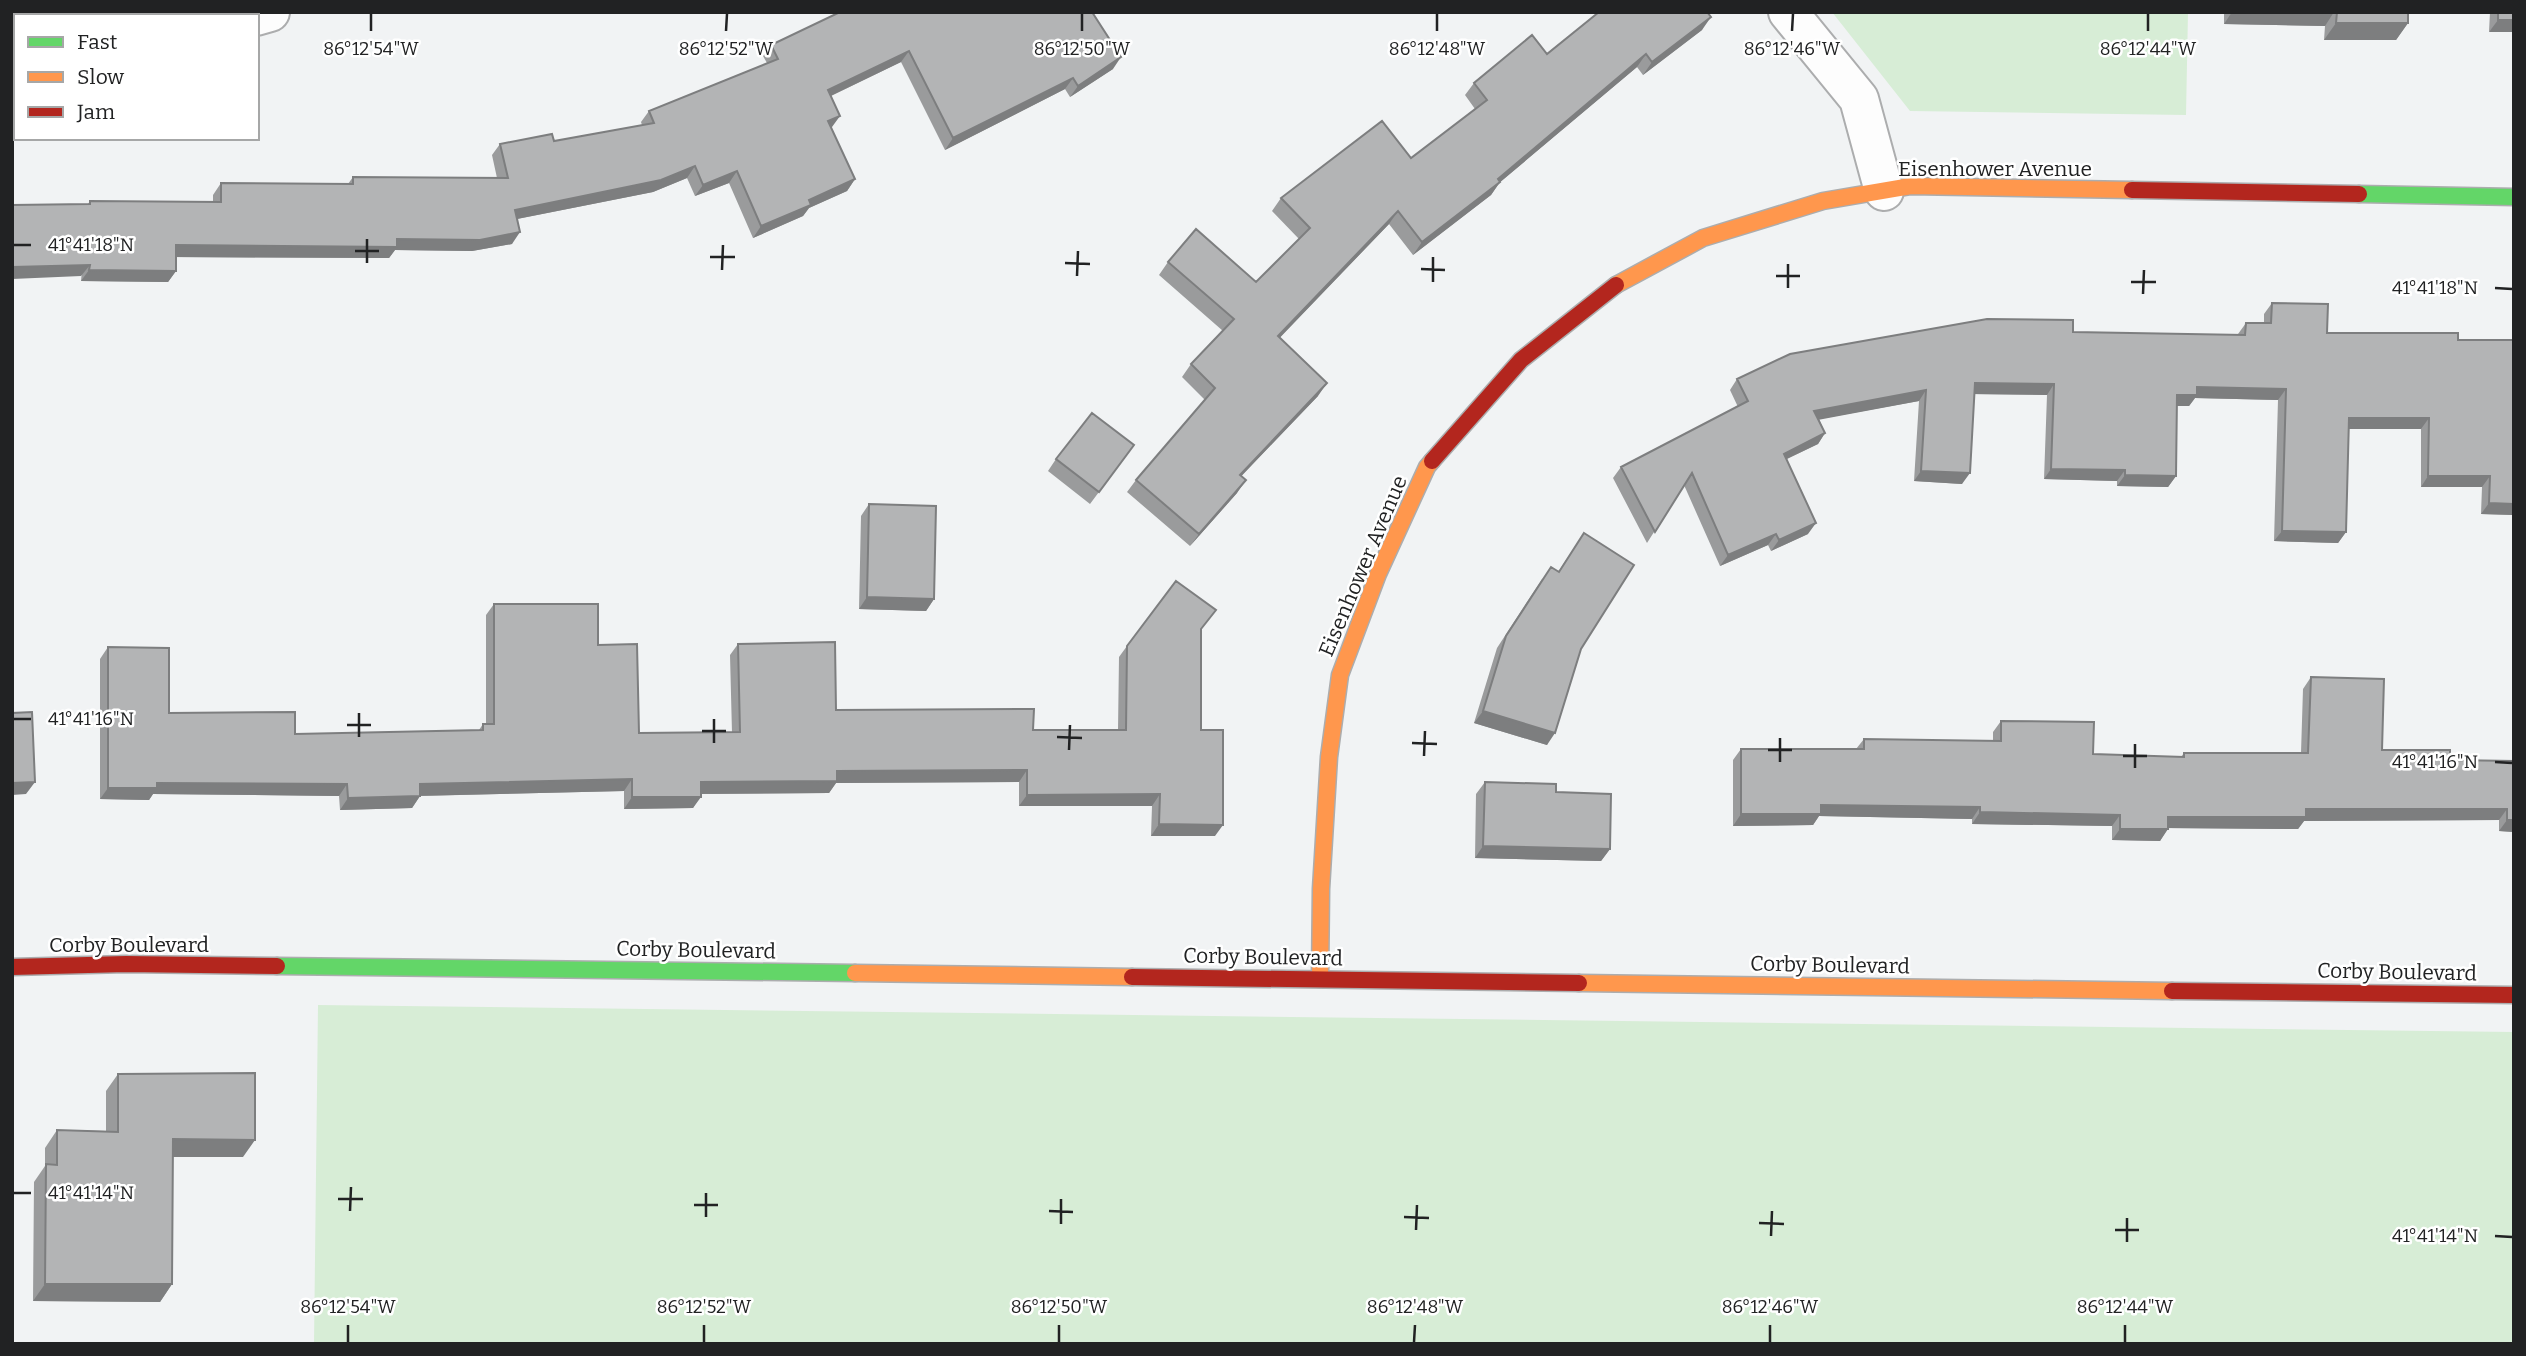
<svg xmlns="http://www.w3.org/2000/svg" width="2526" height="1356" font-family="Bitter,serif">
  <rect width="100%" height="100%" fill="#f1f3f4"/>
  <path fill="#d7edd6" d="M 1832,12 L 2188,12 L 2186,115 L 1910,111 Z
    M 318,1005 L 2514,1032 L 2514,1344 L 314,1344 Z"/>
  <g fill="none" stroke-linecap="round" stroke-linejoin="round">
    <g stroke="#acadae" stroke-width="42">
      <path id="street" d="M 1788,12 L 1859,99 L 1884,191
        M 256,16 L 270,12
        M 12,46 L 16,46"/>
    </g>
    <g stroke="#acadae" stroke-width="19">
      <path id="fast" d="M 2359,194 L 2514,197
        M 277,966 L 855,973"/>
    </g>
    <g stroke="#acadae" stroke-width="19">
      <path id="slow" d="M 1616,285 L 1703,238 L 1823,201 L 1911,186 L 2132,190
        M 855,973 L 1132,977
        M 1320,979 L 1321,889 L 1329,757 L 1340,675 L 1378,574 L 1427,467 L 1432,461
        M 1579,983 L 2172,991"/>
    </g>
    <g stroke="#acadae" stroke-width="19">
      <path id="jam" d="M 2132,190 L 2359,194
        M 1432,461 L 1521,360 L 1616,285
        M 12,967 L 126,964 L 277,966
        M 1132,977 L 1579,983
        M 2172,991 L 2514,995"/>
    </g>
    <use href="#street" stroke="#fdfdfd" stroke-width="38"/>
    <use href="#fast" stroke="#63d668" stroke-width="16"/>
    <use href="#slow" stroke="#ff974d" stroke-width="16"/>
    <use href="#jam" stroke="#b3261e" stroke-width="16"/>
  </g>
  <path fill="#9a9b9c" d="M 840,12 L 1113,69 L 1070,97 L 1065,89 L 945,150 L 901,62 L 831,96 L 831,128 L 855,179 L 847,191 L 809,208 L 803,216 L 753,238 L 729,183 L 695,196 L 687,178 L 653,192 L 517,219 L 512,244 L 472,251 L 395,250 L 389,258 L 176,257 L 176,271 L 168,282 L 81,281 L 88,204 L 90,201 L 213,202 L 213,195 L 221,183 L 348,184 L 353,177 L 497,178 L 492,155 L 500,144 L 554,141 L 642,125 L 641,122 L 649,111 L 767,63 L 763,56 L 771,45 Z
    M 1596,12 L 1707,12 L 1702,30 L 1643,75 L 1637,67 L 1500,182 L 1491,195 L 1413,255 L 1389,224 L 1279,338 L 1318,396 L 1241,476 L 1237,493 L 1190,546 L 1127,492 L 1136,480 L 1205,400 L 1182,377 L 1191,364 L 1223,331 L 1159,275 L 1168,262 L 1256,282 L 1299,239 L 1272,211 L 1281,198 L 1411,158 L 1475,109 L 1465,95 L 1474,83 L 1547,54 L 1597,14 Z
    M 2224,12 L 2408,12 L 2408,23 L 2396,40 L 2324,40 L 2325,26 L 2224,24 Z
    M 2490,12 L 2514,12 L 2489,32 Z
    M 2272,303 L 2327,333 L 2458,340 L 2514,340 L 2514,515 L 2481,514 L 2482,487 L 2421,487 L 2421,429 L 2348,429 L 2346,532 L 2338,543 L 2274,541 L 2278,400 L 2195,398 L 2189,406 L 2177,406 L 2176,476 L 2168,487 L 2117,486 L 2117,481 L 2044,479 L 2047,395 L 1975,394 L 1962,484 L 1914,481 L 1919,401 L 1819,419 L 1825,433 L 1818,444 L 1787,459 L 1808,534 L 1771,551 L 1768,545 L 1720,566 L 1684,485 L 1647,543 L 1613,478 L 1621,467 L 1738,407 L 1730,390 L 1737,379 L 2238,334 L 2246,323 L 2264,323 L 2264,314 Z
    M 1125,457 L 1090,504 L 1048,471 L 1056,459 Z
    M 869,504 L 934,599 L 926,611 L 859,609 L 861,516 Z
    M 1584,533 L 1581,649 L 1547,745 L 1474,723 L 1497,648 L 1542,579 L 1558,572 Z
    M 494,604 L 598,645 L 639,733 L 732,733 L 730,655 L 738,644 L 836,710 L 1033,730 L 1118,730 L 1119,657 L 1127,646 L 1201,630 L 1201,730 L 1215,836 L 1151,836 L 1152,806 L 1019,806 L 1019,782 L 836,783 L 829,793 L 701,794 L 693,808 L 624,809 L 624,791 L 420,796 L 412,808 L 340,810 L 339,796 L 153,794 L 149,800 L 100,799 L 100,659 L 108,647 L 169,713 L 295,734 L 479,730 L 483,724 L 486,724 L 486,615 Z
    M 2311,677 L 2382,750 L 2450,760 L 2514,761 L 2514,832 L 2499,831 L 2499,820 L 2304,821 L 2298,829 L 2168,828 L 2160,841 L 2112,840 L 2112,826 L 1972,824 L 1972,819 L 1819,816 L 1813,825 L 1733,826 L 1733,760 L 1741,749 L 1856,749 L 1864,739 L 1993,741 L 1993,732 L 2001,721 L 2093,754 L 2181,757 L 2184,753 L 2301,753 L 2303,689 Z
    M 1485,782 L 1610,849 L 1601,861 L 1475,858 L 1476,794 Z
    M 118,1074 L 243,1157 L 173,1157 L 172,1284 L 160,1302 L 33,1301 L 34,1182 L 45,1166 L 45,1148 L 57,1130 L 106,1131 L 106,1091 Z"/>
  <path fill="#7d7e7f" d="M 2232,12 L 2334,12 L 2325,26 L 2224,24 Z
    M 1711,17 L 1702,30 L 1643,75 L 1652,62 Z
    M 2498,20 L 2514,20 L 2514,32 L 2489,32 Z
    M 2336,23 L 2408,23 L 2396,40 L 2324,40 Z
    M 909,51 L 901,62 L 820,101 L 828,90 Z
    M 1646,54 L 1637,67 L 1492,189 L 1500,182 L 1491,195 L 1413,255 L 1422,242 Z
    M 1121,57 L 1113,69 L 1070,97 L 1078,86 Z
    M 1073,78 L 1065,89 L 945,150 L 953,138 Z
    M 840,116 L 832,127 L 820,133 L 828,121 Z
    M 695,166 L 687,178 L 653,192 L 507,221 L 515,210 Z
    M 737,171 L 729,183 L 695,196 L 703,185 Z
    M 855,179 L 847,191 L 809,208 L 803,216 L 753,238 L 761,226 L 809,200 Z
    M 1398,211 L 1389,224 L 1269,349 L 1278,336 Z
    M 520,232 L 512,244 L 472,251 L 395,250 L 389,258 L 168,257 L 176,245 L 397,239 Z
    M 90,265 L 81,276 L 12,279 L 12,267 Z
    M 89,270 L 176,271 L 168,282 L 81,281 Z
    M 1327,383 L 1318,396 L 1231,487 L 1240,475 Z
    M 1975,383 L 2054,384 L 2047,395 L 1968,394 Z
    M 2197,387 L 2286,389 L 2278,400 L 2195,398 L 2189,406 L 2170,406 L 2177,395 Z
    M 1926,390 L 1919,401 L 1807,422 L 1814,411 Z
    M 2349,418 L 2429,418 L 2421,429 L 2341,429 Z
    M 1825,433 L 1818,444 L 1776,464 L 1784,454 Z
    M 2051,469 L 2125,470 L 2117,481 L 2044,479 Z
    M 1921,471 L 1970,473 L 1962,484 L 1914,481 Z
    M 2125,475 L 2176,476 L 2168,487 L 2117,486 Z
    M 2428,476 L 2490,476 L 2482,487 L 2421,487 Z
    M 1246,480 L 1237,493 L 1190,546 L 1199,534 Z
    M 2489,503 L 2514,504 L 2514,515 L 2481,514 Z
    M 1816,523 L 1808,534 L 1771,551 L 1779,540 Z
    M 2282,531 L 2346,532 L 2338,543 L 2274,541 Z
    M 1776,534 L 1768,545 L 1720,566 L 1728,555 Z
    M 867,597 L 934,599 L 926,611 L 859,609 Z
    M 1483,711 L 1555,733 L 1547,745 L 1474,723 Z
    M 1027,770 L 1019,782 L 836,783 L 829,793 L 692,794 L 701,782 L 837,771 Z
    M 632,779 L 624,791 L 412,796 L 420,784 Z
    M 35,782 L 26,794 L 12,795 L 12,783 Z
    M 157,783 L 347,784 L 339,796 L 153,794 L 149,800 L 100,799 L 108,788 Z
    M 1160,794 L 1152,806 L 1019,806 L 1027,795 Z
    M 420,796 L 412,808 L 340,810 L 348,798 Z
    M 632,797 L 701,797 L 693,808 L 624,809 Z
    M 1821,805 L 1980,807 L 1972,819 L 1819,816 L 1813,825 L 1733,826 L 1741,814 Z
    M 2306,809 L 2507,809 L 2499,820 L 2304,821 L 2298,829 L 2160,828 L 2168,817 Z
    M 1980,812 L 2120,815 L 2112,826 L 1972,824 Z
    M 2507,820 L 2514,820 L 2514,832 L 2499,831 Z
    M 1159,824 L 1223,825 L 1215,836 L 1151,836 Z
    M 2120,829 L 2168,829 L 2160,841 L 2112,840 Z
    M 1483,846 L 1610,849 L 1601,861 L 1475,858 Z
    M 173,1139 L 255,1140 L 243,1157 L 161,1157 Z
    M 45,1284 L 172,1284 L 160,1302 L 33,1301 Z"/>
  <path fill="#b3b4b5" stroke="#7d7e7f" stroke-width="2" d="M 840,12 L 1092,12 L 1121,57 L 1078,86 L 1073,78 L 953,138 L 909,51 L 828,90 L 840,116 L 828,121 L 855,179 L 809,200 L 811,205 L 761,226 L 737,171 L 703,185 L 695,166 L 661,180 L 515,210 L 520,232 L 480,240 L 397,239 L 397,247 L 176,245 L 176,271 L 89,270 L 90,265 L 12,267 L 12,205 L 90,204 L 90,201 L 221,202 L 221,183 L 353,184 L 353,177 L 508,178 L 500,144 L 552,134 L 554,141 L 654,123 L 649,111 L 778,59 L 771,45 Z
    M 1599,12 L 1707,12 L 1711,17 L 1652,62 L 1646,54 L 1498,179 L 1500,182 L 1422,242 L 1398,211 L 1278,336 L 1327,383 L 1240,475 L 1246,480 L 1199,534 L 1136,480 L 1215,388 L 1191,364 L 1234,319 L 1168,262 L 1196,229 L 1256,282 L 1310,228 L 1281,198 L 1382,121 L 1411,158 L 1487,100 L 1474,83 L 1532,35 L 1547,54 Z
    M 2337,12 L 2408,12 L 2408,23 L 2336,23 Z
    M 2498,12 L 2514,12 L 2514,20 L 2498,20 Z
    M 2272,303 L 2328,304 L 2327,333 L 2458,333 L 2458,340 L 2514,340 L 2514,504 L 2489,503 L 2490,476 L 2428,476 L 2429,418 L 2349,418 L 2346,532 L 2282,531 L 2286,389 L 2197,387 L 2197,395 L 2177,395 L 2176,476 L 2125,475 L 2125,470 L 2051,469 L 2054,384 L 1975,383 L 1970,473 L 1921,471 L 1926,390 L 1814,411 L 1825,433 L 1784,454 L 1816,523 L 1779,540 L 1776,534 L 1728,555 L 1692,473 L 1655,532 L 1621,467 L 1748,401 L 1737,379 L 1790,354 L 1987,319 L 2073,320 L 2073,332 L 2245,335 L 2246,323 L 2271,323 Z
    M 1092,413 L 1134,445 L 1099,492 L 1056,459 Z
    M 869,504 L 936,506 L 934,599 L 867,597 Z
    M 1584,533 L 1634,565 L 1581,649 L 1555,733 L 1483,711 L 1506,636 L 1551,567 L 1559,572 Z
    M 1176,581 L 1216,610 L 1201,629 L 1201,730 L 1223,730 L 1223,825 L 1159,824 L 1160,794 L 1027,795 L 1027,770 L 837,771 L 837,781 L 701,782 L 701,797 L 632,797 L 632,779 L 420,784 L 420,796 L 348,798 L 347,784 L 157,783 L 157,788 L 108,788 L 108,647 L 169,648 L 169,713 L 295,712 L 295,734 L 483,730 L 483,724 L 494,724 L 494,604 L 598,604 L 598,645 L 637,644 L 639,733 L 740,732 L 738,644 L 835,642 L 836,710 L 1034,709 L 1033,730 L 1126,730 L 1127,646 Z
    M 2311,677 L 2384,679 L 2382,750 L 2450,750 L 2450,760 L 2514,761 L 2514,820 L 2507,820 L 2507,809 L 2306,809 L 2306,817 L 2168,817 L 2168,829 L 2120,829 L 2120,815 L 1980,812 L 1980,807 L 1821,805 L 1821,814 L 1741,814 L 1741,749 L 1864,749 L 1864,739 L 2001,741 L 2001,721 L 2094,722 L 2093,754 L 2184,757 L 2184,753 L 2308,753 Z
    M 32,712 L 35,782 L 12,783 L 12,713 Z
    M 1485,782 L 1556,784 L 1556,792 L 1611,794 L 1610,849 L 1483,846 Z
    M 255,1073 L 255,1140 L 173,1139 L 172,1284 L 45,1284 L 46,1164 L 57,1165 L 57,1130 L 118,1132 L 118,1074 Z"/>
  <path fill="none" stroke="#212223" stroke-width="2.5" d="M 371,31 L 371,14M 726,31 L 727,14M 1082,31 L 1082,14M 1437,31 L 1437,14M 1792,31 L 1793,14M 2148,31 L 2148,14M 14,245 L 31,245M 355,251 L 379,251M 710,257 L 735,257M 367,263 L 367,239M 1065,263 L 1090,264M 1421,269 L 1445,270M 722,270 L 723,245M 1077,276 L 1078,251M 1776,276 L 1800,276M 1433,282 L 1433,257M 2131,282 L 2156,282M 1788,288 L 1788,264M 2495,288 L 2512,289M 2143,294 L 2144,270M 14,719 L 31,719M 347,725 L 371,725M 702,731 L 726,731M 359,737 L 359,713M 1057,737 L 1082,738M 714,743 L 714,719M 1412,743 L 1437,744M 1069,750 L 1070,725M 1768,750 L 1792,750M 1424,756 L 1425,731M 2123,756 L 2147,756M 1780,762 L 1780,738M 2495,762 L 2512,763M 2135,768 L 2135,744M 14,1193 L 31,1193M 338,1199 L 363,1199M 694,1205 L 718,1205M 350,1211 L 351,1187M 1049,1211 L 1073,1212M 706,1217 L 706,1193M 1404,1217 L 1429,1218M 1759,1223 L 1784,1224M 1061,1224 L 1061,1199M 1416,1230 L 1417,1205M 2115,1230 L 2139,1230M 1771,1236 L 1772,1211M 2495,1236 L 2512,1237M 2127,1242 L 2127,1218M 348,1342 L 348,1325M 704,1342 L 704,1325M 1059,1342 L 1059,1325M 1414,1342 L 1415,1325M 1770,1342 L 1770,1325M 2125,1342 L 2125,1325"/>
  <g text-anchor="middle" stroke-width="5" stroke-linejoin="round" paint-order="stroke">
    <g font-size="21" fill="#212223" stroke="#fff">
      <text x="1995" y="176">Eisenhower Avenue</text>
      <text transform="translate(1363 566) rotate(-67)" y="7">Eisenhower Avenue</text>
      <text x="129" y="952">Corby Boulevard</text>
      <text transform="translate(696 950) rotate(1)" y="7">Corby Boulevard</text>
      <text transform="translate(1263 957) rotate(1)" y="7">Corby Boulevard</text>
      <text transform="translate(1830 965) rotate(1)" y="7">Corby Boulevard</text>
      <text transform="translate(2397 972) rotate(1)" y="7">Corby Boulevard</text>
    </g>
  </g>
  <g font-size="18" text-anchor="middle" fill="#212223" stroke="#fff" stroke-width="5" stroke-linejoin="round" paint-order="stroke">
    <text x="371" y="55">86°12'54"W</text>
    <text x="726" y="55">86°12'52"W</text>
    <text x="1082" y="55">86°12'50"W</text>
    <text x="1437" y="55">86°12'48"W</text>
    <text x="1792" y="55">86°12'46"W</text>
    <text x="2148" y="55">86°12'44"W</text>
    <text x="91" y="251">41°41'18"N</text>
    <text x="2435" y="294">41°41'18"N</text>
    <text x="91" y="725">41°41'16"N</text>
    <text x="2435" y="768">41°41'16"N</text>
    <text x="91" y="1199">41°41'14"N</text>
    <text x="2435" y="1242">41°41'14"N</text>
    <text x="348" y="1313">86°12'54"W</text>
    <text x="704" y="1313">86°12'52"W</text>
    <text x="1059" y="1313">86°12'50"W</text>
    <text x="1415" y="1313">86°12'48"W</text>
    <text x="1770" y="1313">86°12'46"W</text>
    <text x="2125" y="1313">86°12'44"W</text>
  </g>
  <rect width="2526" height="1356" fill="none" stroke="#212223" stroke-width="28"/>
  <rect x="14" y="14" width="245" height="126" fill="#ffffff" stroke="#a6a7a7" stroke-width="2"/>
  <rect x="28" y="37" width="35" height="10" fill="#63d668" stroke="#a6a7a7" stroke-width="2"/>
  <text x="77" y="49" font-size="21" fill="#212223">Fast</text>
  <rect x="28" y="72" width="35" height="10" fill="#ff974d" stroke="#a6a7a7" stroke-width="2"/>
  <text x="77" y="84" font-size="21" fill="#212223">Slow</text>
  <rect x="28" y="107" width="35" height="10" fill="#b3261e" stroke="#a6a7a7" stroke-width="2"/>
  <text x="77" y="119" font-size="21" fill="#212223">Jam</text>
</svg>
